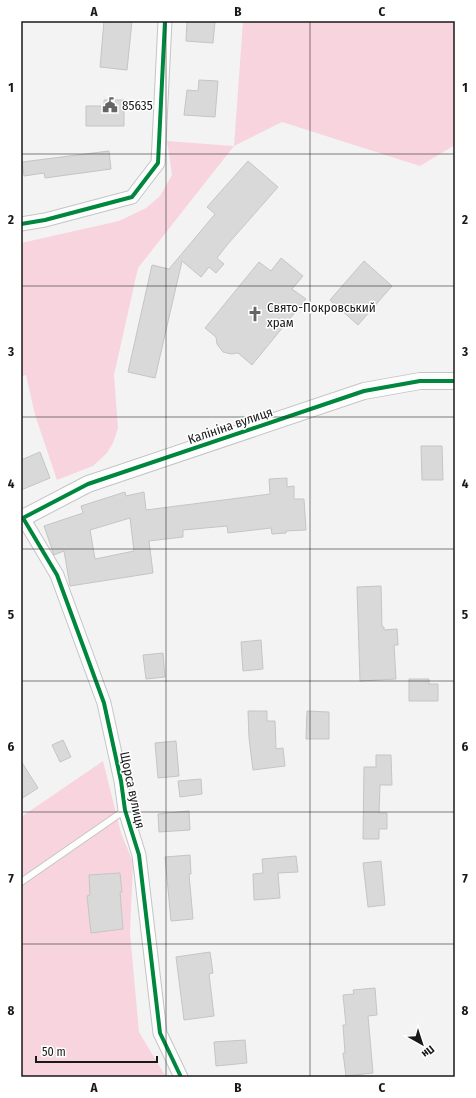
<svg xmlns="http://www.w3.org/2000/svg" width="476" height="1098" font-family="'Fira Sans Condensed',sans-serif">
  <rect width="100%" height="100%" fill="#f4f3f4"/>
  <path fill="#f8d4df" d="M 243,21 L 455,21 L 455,145 L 420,166 L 282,122 L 234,146 L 138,268 L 114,375 L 118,428 L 113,443 L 107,453 L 93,466 L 57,480 L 35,415 L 26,375 L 21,376 L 21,243 L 119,221 L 146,208 L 160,196 L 172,175 L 167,141 L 234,146 Z
    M 103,761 L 121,833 L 133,862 L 130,933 L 139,1032 L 166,1077 L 21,1077 L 21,817 Z"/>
  <path fill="#dad9da" stroke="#c6c5c6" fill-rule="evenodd" d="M 104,21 L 132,21 L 127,70 L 100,67 Z
    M 187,21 L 215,21 L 213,43 L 186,41 Z
    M 199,80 L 218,81 L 215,117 L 184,115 L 187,90 L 198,91 Z
    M 104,100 L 124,100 L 124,126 L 86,126 L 86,106 L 104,106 Z
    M 109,151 L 111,169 L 45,178 L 44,173 L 24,176 L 22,162 Z
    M 248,161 L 278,187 L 227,245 L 217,258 L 224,264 L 216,273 L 209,267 L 201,277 L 182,261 L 155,378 L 128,372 L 152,265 L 169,269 L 215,214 L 207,207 Z
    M 281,258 L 303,276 L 292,289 L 306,299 L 252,365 L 238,353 L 231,354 L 223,352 L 217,344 L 216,337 L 205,328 L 259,262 L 271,271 Z
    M 364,261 L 392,286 L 358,325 L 330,300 Z
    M 421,446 L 442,446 L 443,480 L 422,480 Z
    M 40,452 L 50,478 L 21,490 L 21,460 Z
    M 287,478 L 287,487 L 294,486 L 294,499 L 304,499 L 306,530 L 286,531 L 286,533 L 272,534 L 271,528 L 228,533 L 227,526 L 183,530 L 183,537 L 149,541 L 153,573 L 70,586 L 64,551 L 54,555 L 44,526 L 83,513 L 81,506 L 125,492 L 126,496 L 144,492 L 146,510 L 270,494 L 269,479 ZM 130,518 L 134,551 L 95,559 L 90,530 Z
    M 381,586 L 382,627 L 384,627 L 384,630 L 397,629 L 398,645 L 394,645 L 396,679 L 360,681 L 357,587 Z
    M 261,640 L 263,669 L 243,671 L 241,642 Z
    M 163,653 L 165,677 L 146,679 L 143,655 Z
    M 409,679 L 429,679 L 429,684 L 438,684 L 438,701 L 409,701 Z
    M 248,711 L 267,711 L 267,721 L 275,721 L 276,749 L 283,748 L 285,766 L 253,770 L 249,738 Z
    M 307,711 L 329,712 L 329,739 L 306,739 Z
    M 63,740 L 71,757 L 60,762 L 52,745 Z
    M 176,741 L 179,776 L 158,778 L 155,743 Z
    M 376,755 L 391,755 L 392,785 L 380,785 L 379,813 L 387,813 L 387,829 L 379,829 L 379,839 L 363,839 L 364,767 L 376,767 Z
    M 21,761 L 38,788 L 21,799 Z
    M 201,779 L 202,794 L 180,797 L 178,781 Z
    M 189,811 L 190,830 L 159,832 L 158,814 Z
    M 190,855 L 191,874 L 189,874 L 193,919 L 171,921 L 165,857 Z
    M 296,856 L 298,872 L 278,873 L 280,898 L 254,900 L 253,874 L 263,873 L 262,859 Z
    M 381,861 L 385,905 L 368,907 L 363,863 Z
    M 120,873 L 122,892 L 120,892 L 123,929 L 91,933 L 87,896 L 90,895 L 89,875 Z
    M 210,952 L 213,973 L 209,974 L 214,1016 L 184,1020 L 176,957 Z
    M 375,988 L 377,1015 L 368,1016 L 373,1073 L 346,1076 L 343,1053 L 345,1053 L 343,1025 L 346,1025 L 343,995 L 354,994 L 353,990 Z
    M 245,1040 L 247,1063 L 216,1066 L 214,1042 Z"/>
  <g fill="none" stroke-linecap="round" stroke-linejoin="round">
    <g stroke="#c5c5c5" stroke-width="8">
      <path id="service" d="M 21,882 L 125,810"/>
    </g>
    <g stroke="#c5c5c5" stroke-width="15">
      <path id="minor" d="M 21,224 L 45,220 L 132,197 L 158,163 L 165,21
        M 23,518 L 57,575 L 104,703 L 121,781 L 125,810 L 139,855 L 160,1033 L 181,1077"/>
    </g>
    <g stroke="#c5c5c5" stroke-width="18">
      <path id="tertiary" d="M 21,519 L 88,484 L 364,391 L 420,381 L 455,381"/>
    </g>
    <use href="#service" stroke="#fdfdfd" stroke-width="6"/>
    <use href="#minor" stroke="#fdfdfd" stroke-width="13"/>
    <use href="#tertiary" stroke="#fdfdfd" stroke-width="16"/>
    <g stroke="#fff" stroke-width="6">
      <path id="cycleway" d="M 21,224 L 45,220 L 132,197 L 158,163 L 165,21
        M 23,518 L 57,575 L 104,703 L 121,781 L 125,810 L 139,855 L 160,1033 L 181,1077
        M 21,519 L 88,484 L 364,391 L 420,381 L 455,381"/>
    </g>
    <use href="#cycleway" stroke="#00873e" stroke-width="4"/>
  </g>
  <path fill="none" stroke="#1a191a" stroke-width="1" stroke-opacity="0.55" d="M 166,21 L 166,1077M 310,21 L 310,1077M 21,154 L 455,154M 21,286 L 455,286M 21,417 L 455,417M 21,549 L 455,549M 21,681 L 455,681M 21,812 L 455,812M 21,944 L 455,944"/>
  <defs>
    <g id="civic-bare" transform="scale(1.2)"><path d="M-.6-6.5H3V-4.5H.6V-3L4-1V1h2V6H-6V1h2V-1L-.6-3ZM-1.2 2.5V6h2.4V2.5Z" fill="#666566" stroke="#fff" stroke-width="2.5" paint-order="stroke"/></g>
    <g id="church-bare" transform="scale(1.2)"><path d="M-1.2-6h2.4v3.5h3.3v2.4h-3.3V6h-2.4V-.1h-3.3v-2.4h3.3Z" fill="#666566" stroke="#fff" stroke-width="2.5" paint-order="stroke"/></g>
  </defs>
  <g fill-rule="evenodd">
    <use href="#civic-bare" x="110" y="105"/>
    <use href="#church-bare" x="255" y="314"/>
  </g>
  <g text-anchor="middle" stroke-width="3" stroke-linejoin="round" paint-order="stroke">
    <g font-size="13" fill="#1a191a" stroke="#fff" text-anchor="start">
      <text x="122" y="110">85635</text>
      <text x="267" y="312">Свято-Покровський<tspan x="267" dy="15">храм</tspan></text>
    </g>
    <g font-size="13" fill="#1a191a" stroke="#fff">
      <text transform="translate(230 425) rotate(-19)" y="5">Калініна вулиця</text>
      <text transform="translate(133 790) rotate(78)" y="5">Щорса вулиця</text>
    </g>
  </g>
  <rect width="476" height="1098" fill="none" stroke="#ffffff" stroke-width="44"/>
  <g transform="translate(422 1044) rotate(141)" stroke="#ffffff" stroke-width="3" paint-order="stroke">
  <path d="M0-3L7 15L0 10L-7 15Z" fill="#1a191a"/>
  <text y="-6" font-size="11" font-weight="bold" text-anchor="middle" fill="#1a191a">Пн</text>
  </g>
  <path d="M36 1056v6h121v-6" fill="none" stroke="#1a191a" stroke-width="2"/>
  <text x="42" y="1056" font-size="12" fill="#1a191a" stroke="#ffffff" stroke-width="3" paint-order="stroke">50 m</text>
  <rect x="22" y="22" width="432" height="1054" fill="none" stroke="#1a191a" stroke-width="1.5"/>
  <g font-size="13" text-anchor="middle" font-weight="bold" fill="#1a191a">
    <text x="94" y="16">A</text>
    <text x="238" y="16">B</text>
    <text x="382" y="16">C</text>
    <text x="11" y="92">1</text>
    <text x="465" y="92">1</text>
    <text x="11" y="224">2</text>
    <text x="465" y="224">2</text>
    <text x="11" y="356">3</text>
    <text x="465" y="356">3</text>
    <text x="11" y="488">4</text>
    <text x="465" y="488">4</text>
    <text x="11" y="619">5</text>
    <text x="465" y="619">5</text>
    <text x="11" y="751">6</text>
    <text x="465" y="751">6</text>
    <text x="11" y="883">7</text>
    <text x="465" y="883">7</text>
    <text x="11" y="1015">8</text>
    <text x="465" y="1015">8</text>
    <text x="94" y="1092">A</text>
    <text x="238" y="1092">B</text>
    <text x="382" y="1092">C</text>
  </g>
</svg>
